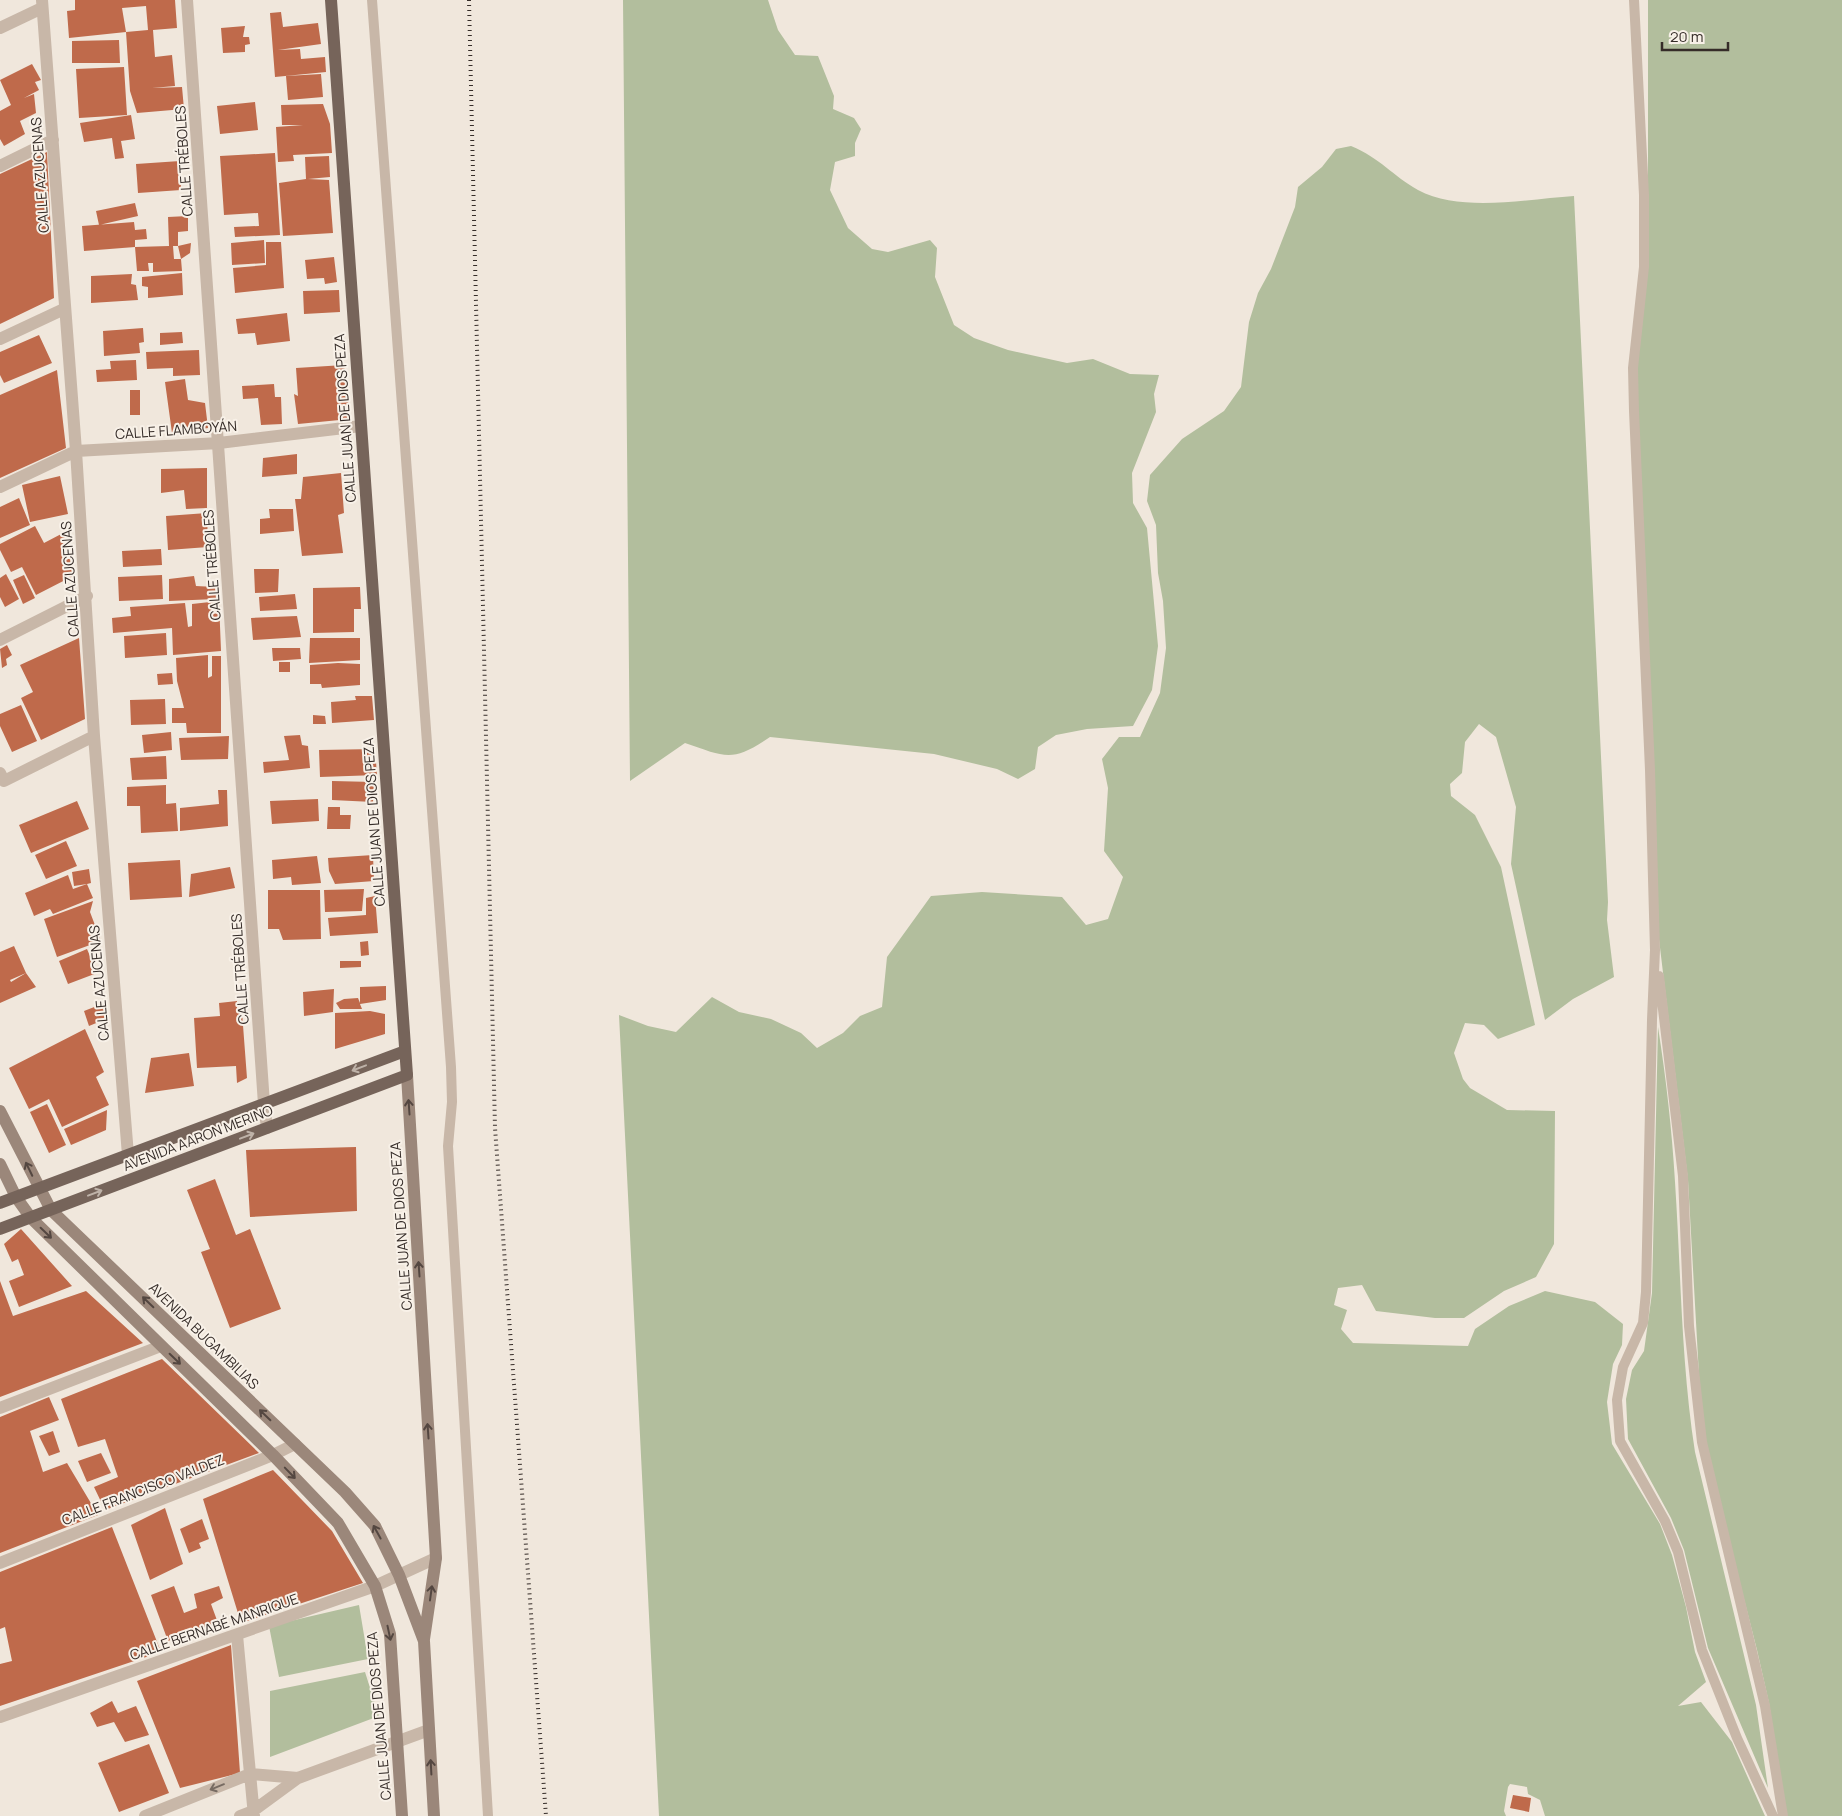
<svg xmlns="http://www.w3.org/2000/svg" width="1842" height="1816" font-family="Manrope,sans-serif">
  <rect width="100%" height="100%" fill="#f0e7dc"/>
  <path fill="#b2be9d" d="M 623,0 L 768,0 L 778,30 L 795,55 L 818,56 L 834,96 L 833,109 L 854,118 L 861,129 L 855,143 L 855,156 L 835,162 L 830,190 L 848,228 L 872,249 L 888,252 L 930,240 L 937,248 L 935,277 L 954,325 L 974,338 L 1008,350 L 1067,363 L 1093,359 L 1130,374 L 1159,375 L 1154,394 L 1156,412 L 1132,473 L 1133,503 L 1147,528 L 1158,646 L 1152,690 L 1133,726 L 1087,729 L 1056,735 L 1038,747 L 1035,769 L 1018,779 L 997,769 L 934,754 L 770,737 C 732,763 726,757 685,743 L 630,781 Z
    M 1648,0 L 1842,0 L 1842,1816 L 1786,1816 L 1769,1703 L 1757,1650 L 1706,1450 L 1701,1411 L 1688,1180 L 1658,931 L 1635,387 L 1648,234 Z
    M 1351,146 C 1380,158 1393,176 1418,190 C 1461,213 1527,199 1574,196 L 1608,902 L 1607,920 L 1614,977 L 1573,999 L 1545,1020 L 1511,864 L 1516,807 L 1496,737 L 1479,724 L 1465,742 L 1462,773 L 1450,784 L 1451,796 L 1475,815 L 1501,867 L 1535,1025 L 1498,1039 L 1484,1025 L 1465,1023 L 1454,1053 L 1463,1079 L 1470,1088 L 1507,1110 L 1555,1111 L 1554,1244 L 1536,1277 L 1504,1291 L 1464,1318 L 1435,1318 L 1376,1311 L 1362,1285 L 1338,1288 L 1334,1305 L 1347,1310 L 1341,1329 L 1353,1343 L 1468,1346 L 1475,1329 L 1509,1306 L 1545,1291 L 1595,1302 L 1623,1324 L 1622,1345 L 1613,1364 L 1607,1402 L 1612,1444 L 1660,1524 L 1672,1555 L 1686,1607 L 1695,1652 L 1706,1682 L 1678,1706 L 1701,1702 L 1732,1742 L 1765,1816 L 1545,1816 L 1540,1800 L 1528,1794 L 1527,1787 L 1510,1784 L 1508,1787 L 1504,1811 L 1506,1816 L 659,1816 L 619,1015 L 648,1026 L 676,1032 L 712,997 L 739,1012 L 771,1019 L 801,1033 L 817,1048 L 843,1033 L 860,1016 L 882,1007 L 887,957 L 931,896 L 982,892 L 1062,897 L 1086,925 L 1108,919 L 1123,877 L 1104,851 L 1108,788 L 1102,759 L 1119,737 L 1140,737 L 1160,693 L 1166,648 L 1163,601 L 1158,573 L 1156,525 L 1147,501 L 1150,475 L 1182,439 L 1224,411 L 1241,387 L 1249,322 L 1258,293 L 1271,269 L 1295,207 L 1298,187 L 1322,167 L 1336,149 Z
    M 1658,1027 C 1666,1078 1672,1130 1675,1182 C 1681,1272 1681,1362 1695,1452 L 1756,1705 L 1768,1788 L 1708,1648 L 1684,1550 L 1671,1518 L 1628,1439 L 1626,1399 L 1632,1370 L 1644,1351 L 1652,1293 Z
    M 359,1605 L 368,1659 L 279,1677 L 269,1626 Z
    M 365,1672 L 379,1716 L 270,1757 L 270,1691 Z"/>
  <path fill="#bf6a4b" fill-rule="evenodd" d="M 75,0 L 175,0 L 177,28 L 153,30 L 155,57 L 172,55 L 175,86 L 152,88 L 182,87 L 184,109 L 137,113 L 130,91 L 126,32 L 69,38 L 67,11 L 75,10 ZM 146,6 L 148,30 L 126,32 L 122,8 Z
    M 281,12 L 283,27 L 318,23 L 321,44 L 278,50 L 300,49 L 301,59 L 325,57 L 326,72 L 275,77 L 270,13 Z
    M 245,26 L 243,37 L 249,37 L 250,44 L 245,45 L 245,52 L 223,53 L 221,28 Z
    M 119,40 L 120,63 L 72,63 L 72,41 Z
    M 32,64 L 41,80 L 35,82 L 39,90 L 24,98 L 34,94 L 36,113 L 20,121 L 25,134 L 4,146 L 0,139 L 0,111 L 11,105 L 0,80 Z
    M 124,67 L 127,115 L 79,118 L 76,69 Z
    M 321,74 L 323,97 L 288,100 L 286,76 Z
    M 255,102 L 258,130 L 220,134 L 217,106 Z
    M 323,104 L 330,124 L 332,153 L 293,155 L 294,161 L 278,162 L 276,127 L 303,125 L 282,125 L 281,105 Z
    M 131,115 L 135,139 L 121,141 L 124,158 L 115,159 L 112,138 L 84,142 L 80,123 Z
    M 47,152 L 54,298 L 0,324 L 0,174 Z
    M 275,153 L 280,235 L 235,237 L 234,227 L 259,226 L 258,213 L 224,215 L 220,156 Z
    M 329,156 L 330,177 L 308,179 L 329,180 L 333,233 L 283,236 L 279,183 L 306,179 L 305,157 Z
    M 180,161 L 181,190 L 138,193 L 136,164 Z
    M 135,203 L 138,216 L 99,225 L 96,211 Z
    M 188,216 L 188,231 L 178,232 L 178,246 L 173,246 L 174,259 L 181,259 L 182,271 L 153,272 L 153,263 L 148,263 L 149,271 L 137,271 L 135,247 L 84,251 L 82,226 L 134,222 L 135,230 L 146,229 L 147,239 L 135,240 L 135,247 L 169,246 L 168,217 Z
    M 264,240 L 265,263 L 232,265 L 231,243 Z
    M 266,242 L 281,242 L 284,288 L 235,293 L 233,268 L 266,265 Z
    M 191,243 L 190,253 L 181,259 L 178,246 Z
    M 334,257 L 337,282 L 325,284 L 324,278 L 307,279 L 305,260 Z
    M 182,273 L 183,295 L 148,298 L 148,287 L 142,286 L 142,277 Z
    M 132,274 L 131,284 L 136,285 L 138,300 L 91,303 L 91,276 Z
    M 339,290 L 340,312 L 304,314 L 303,291 Z
    M 287,313 L 290,341 L 257,345 L 255,333 L 238,334 L 236,319 Z
    M 143,328 L 144,342 L 139,343 L 140,353 L 104,356 L 103,331 Z
    M 182,332 L 183,343 L 160,345 L 160,333 Z
    M 39,335 L 52,363 L 4,383 L 0,375 L 0,352 Z
    M 199,350 L 200,375 L 173,376 L 173,368 L 147,369 L 146,352 Z
    M 136,360 L 137,380 L 97,382 L 96,370 L 111,369 L 110,361 Z
    M 344,365 L 350,419 L 298,424 L 294,394 L 298,396 L 296,368 Z
    M 57,370 L 66,448 L 0,478 L 0,395 Z
    M 185,379 L 188,400 L 205,403 L 208,428 L 172,433 L 165,382 Z
    M 274,384 L 275,397 L 281,397 L 282,424 L 261,425 L 258,398 L 243,399 L 242,386 Z
    M 130,390 L 140,390 L 140,415 L 130,415 Z
    M 297,454 L 297,474 L 262,477 L 263,458 Z
    M 207,468 L 207,508 L 186,509 L 184,490 L 161,493 L 161,469 Z
    M 341,473 L 344,513 L 338,515 L 343,553 L 302,556 L 295,499 L 301,499 L 303,477 Z
    M 60,476 L 68,514 L 30,522 L 22,485 Z
    M 19,498 L 30,525 L 0,538 L 0,507 Z
    M 269,509 L 293,509 L 294,531 L 260,534 L 260,519 L 270,518 Z
    M 207,513 L 208,547 L 168,550 L 166,516 Z
    M 35,526 L 44,543 L 65,532 L 73,576 L 36,595 L 22,567 L 11,572 L 0,550 L 0,544 Z
    M 161,549 L 162,565 L 123,567 L 122,551 Z
    M 254,569 L 279,569 L 278,592 L 255,593 Z
    M 6,574 L 19,599 L 5,607 L 0,597 L 0,578 Z
    M 24,575 L 35,598 L 23,604 L 13,580 Z
    M 162,575 L 163,599 L 119,601 L 118,577 Z
    M 194,576 L 196,586 L 215,587 L 216,599 L 169,601 L 169,579 Z
    M 360,587 L 361,609 L 354,609 L 354,632 L 313,633 L 313,588 Z
    M 295,594 L 297,609 L 260,611 L 259,597 Z
    M 219,601 L 221,651 L 173,655 L 172,628 L 113,633 L 112,618 L 131,616 L 130,607 L 185,603 L 188,627 L 192,626 L 192,604 Z
    M 297,616 L 301,637 L 253,640 L 251,618 Z
    M 166,633 L 167,655 L 125,658 L 124,636 Z
    M 79,638 L 85,719 L 41,740 L 21,698 L 33,692 L 20,665 Z
    M 310,638 L 360,638 L 360,660 L 309,663 Z
    M 7,645 L 12,655 L 6,659 L 7,665 L 2,668 L 0,649 Z
    M 272,648 L 300,648 L 301,659 L 273,661 Z
    M 208,655 L 208,678 L 212,676 L 212,656 L 221,656 L 221,733 L 187,733 L 186,723 L 172,723 L 172,708 L 184,708 L 177,681 L 176,658 Z
    M 279,662 L 290,662 L 290,672 L 279,672 Z
    M 338,663 L 360,664 L 360,685 L 322,688 L 321,684 L 310,684 L 310,665 Z
    M 172,673 L 173,684 L 158,685 L 157,674 Z
    M 355,696 L 372,696 L 374,720 L 332,723 L 331,702 L 356,700 Z
    M 165,699 L 166,724 L 131,725 L 130,700 Z
    M 21,705 L 37,741 L 12,752 L 0,726 L 0,714 Z
    M 313,715 L 325,716 L 326,724 L 313,724 Z
    M 171,732 L 172,750 L 144,753 L 142,735 Z
    M 300,735 L 302,745 L 308,746 L 310,768 L 264,773 L 263,762 L 289,760 L 284,736 Z
    M 229,736 L 228,759 L 181,760 L 179,738 Z
    M 375,749 L 377,775 L 320,777 L 319,750 Z
    M 166,756 L 167,779 L 132,780 L 130,758 Z
    M 332,781 L 374,782 L 373,802 L 332,800 Z
    M 166,785 L 166,804 L 176,803 L 178,831 L 141,833 L 140,806 L 127,806 L 127,787 Z
    M 218,790 L 227,790 L 228,826 L 180,831 L 180,808 L 219,804 Z
    M 318,799 L 319,821 L 272,824 L 270,801 Z
    M 77,801 L 89,829 L 31,853 L 19,825 Z
    M 328,807 L 340,807 L 340,815 L 351,815 L 350,829 L 327,829 Z
    M 66,841 L 77,866 L 46,879 L 35,855 Z
    M 373,855 L 374,881 L 335,884 L 329,871 L 328,858 Z
    M 317,856 L 321,883 L 292,885 L 291,877 L 273,879 L 272,860 Z
    M 180,860 L 182,897 L 130,900 L 128,863 Z
    M 230,867 L 235,888 L 189,897 L 191,874 Z
    M 89,869 L 91,883 L 87,884 L 93,898 L 53,914 L 50,909 L 34,916 L 25,893 L 68,875 L 73,889 L 87,884 L 74,886 L 72,872 Z
    M 364,889 L 362,911 L 325,912 L 324,890 Z
    M 268,890 L 320,890 L 321,939 L 283,940 L 279,929 L 268,929 Z
    M 375,896 L 378,933 L 330,936 L 328,918 L 366,915 L 366,898 Z
    M 93,901 L 90,912 L 101,941 L 57,957 L 44,919 Z
    M 368,941 L 369,955 L 361,956 L 360,942 Z
    M 14,946 L 26,973 L 10,980 L 11,982 L 26,973 L 36,987 L 0,1003 L 0,952 Z
    M 87,949 L 97,973 L 68,984 L 59,961 Z
    M 340,961 L 361,961 L 361,967 L 340,968 Z
    M 386,986 L 386,1000 L 360,1004 L 362,1009 L 340,1009 L 336,1003 L 344,999 L 358,998 L 360,1003 L 360,987 Z
    M 334,989 L 333,1012 L 304,1016 L 303,992 Z
    M 237,1001 L 237,1013 L 242,1012 L 247,1078 L 237,1083 L 236,1066 L 197,1068 L 194,1018 L 220,1016 L 219,1003 Z
    M 102,1004 L 106,1019 L 89,1026 L 84,1011 Z
    M 370,1011 L 385,1014 L 385,1034 L 335,1049 L 335,1013 Z
    M 85,1029 L 104,1072 L 96,1077 L 109,1105 L 62,1127 L 49,1099 L 29,1109 L 9,1068 Z
    M 189,1053 L 194,1086 L 145,1093 L 151,1058 Z
    M 47,1104 L 66,1145 L 49,1153 L 30,1112 Z
    M 107,1110 L 106,1130 L 71,1145 L 64,1129 Z
    M 356,1147 L 357,1211 L 250,1217 L 246,1150 Z
    M 215,1179 L 236,1235 L 250,1229 L 281,1309 L 230,1328 L 201,1252 L 210,1249 L 187,1190 Z
    M 21,1229 L 72,1286 L 19,1307 L 9,1281 L 24,1275 L 18,1259 L 12,1262 L 4,1244 Z
    M 0,1281 L 13,1316 L 86,1291 L 143,1343 L 0,1397 Z
    M 162,1359 L 259,1453 L 105,1510 L 94,1487 L 118,1477 L 105,1439 L 78,1447 L 61,1399 Z
    M 49,1397 L 59,1420 L 30,1431 L 43,1472 L 67,1463 L 98,1515 L 0,1553 L 0,1417 Z
    M 53,1431 L 60,1452 L 49,1456 L 39,1436 Z
    M 101,1453 L 111,1473 L 87,1482 L 78,1461 Z
    M 273,1470 L 332,1531 L 363,1583 L 241,1623 L 203,1499 Z
    M 165,1508 L 183,1564 L 150,1580 L 131,1525 Z
    M 202,1519 L 209,1539 L 199,1543 L 201,1548 L 189,1553 L 180,1529 Z
    M 112,1527 L 161,1652 L 0,1706 L 0,1664 L 12,1661 L 5,1627 L 0,1629 L 0,1572 Z
    M 174,1586 L 184,1613 L 197,1608 L 194,1594 L 219,1586 L 223,1598 L 211,1604 L 218,1623 L 168,1641 L 151,1595 Z
    M 231,1645 L 240,1773 L 180,1788 L 137,1681 Z
    M 112,1701 L 118,1713 L 136,1706 L 149,1735 L 125,1742 L 114,1722 L 97,1727 L 90,1713 Z
    M 149,1744 L 169,1793 L 119,1812 L 98,1763 Z
    M 1513,1795 L 1531,1798 L 1529,1812 L 1510,1808 Z"/>
  <g fill="none" stroke-linecap="round" stroke-linejoin="round">
    <path stroke="#c8b7a8" stroke-width="10" d="M 372,0 L 451,1067 L 452,1102 L 448,1146 L 488,1816
      M 1634,0 L 1644,195 L 1644,267 L 1633,368 L 1634,411 L 1650,770 L 1655,950 L 1652,1020 L 1646,1292 L 1643,1323 L 1623,1367 L 1617,1400 L 1620,1441 L 1665,1521 L 1678,1552 L 1702,1650 L 1737,1738 L 1773,1816
      M 1659,976 L 1683,1176 L 1689,1326 L 1702,1442 L 1765,1706 L 1783,1816"/>
    <path stroke="#c8b7a8" stroke-width="12" d="M 42,0 L 76,451 L 94,736 L 128,1155
      M 187,0 L 264,1104 L 267,1128
      M 0,28 L 42,8
      M 0,166 L 53,140
      M 0,339 L 64,309
      M 0,487 L 76,451 L 219,443 L 361,426
      M 0,640 L 87,596
      M 0,773 L 4,781 L 94,736
      M 0,1408 L 161,1346
      M 0,1563 L 273,1455 L 295,1444
      M 237,1635 L 254,1816
      M 0,1717 L 375,1586 L 436,1558
      M 145,1816 L 250,1774 L 298,1778
      M 240,1816 L 253,1811 L 298,1778 L 429,1730"/>
    <path stroke="#9b877a" stroke-width="12" d="M 407,1075 L 436,1558 L 424,1639
      M 0,1111 L 51,1210 L 345,1492 L 375,1526 L 399,1575 L 424,1641 L 434,1816
      M 0,1164 L 16,1197 L 31,1218 L 273,1455 L 338,1523 L 375,1586 L 390,1634 L 402,1816"/>
    <path stroke="#76645a" stroke-width="12" d="M 0,1203 L 405,1051
      M 0,1229 L 407,1075 L 331,0"/>
    <path stroke="#352c28" stroke-width="4" stroke-dasharray="1 4" stroke-linecap="butt" d="M 469,0 L 495,1128 L 546,1816"/>
  </g>
  <defs><path id="oneway-shaft" d="M-6 0H5M1.5-3L5.5 0L1.5 3" fill="none" stroke-width="1.6" stroke-linecap="round" stroke-linejoin="round" transform="scale(1.25)"/></defs>
  <g stroke="#beb2a8">
    <use href="#oneway-shaft" transform="translate(359 1068) rotate(159)"/>
    <use href="#oneway-shaft" transform="translate(247 1136) rotate(-21)"/>
    <use href="#oneway-shaft" transform="translate(95 1193) rotate(-21)"/>
  </g>
  <g stroke="#544741">
    <use href="#oneway-shaft" transform="translate(409 1107) rotate(-94)"/>
    <use href="#oneway-shaft" transform="translate(29 1169) rotate(-116)"/>
    <use href="#oneway-shaft" transform="translate(46 1233) rotate(44)"/>
    <use href="#oneway-shaft" transform="translate(419 1269) rotate(-94)"/>
    <use href="#oneway-shaft" transform="translate(148 1302) rotate(-136)"/>
    <use href="#oneway-shaft" transform="translate(175 1359) rotate(44)"/>
    <use href="#oneway-shaft" transform="translate(265 1415) rotate(-136)"/>
    <use href="#oneway-shaft" transform="translate(428 1431) rotate(-94)"/>
    <use href="#oneway-shaft" transform="translate(290 1473) rotate(46)"/>
    <use href="#oneway-shaft" transform="translate(377 1532) rotate(-119)"/>
    <use href="#oneway-shaft" transform="translate(431 1593) rotate(-82)"/>
    <use href="#oneway-shaft" transform="translate(389 1633) rotate(78)"/>
    <use href="#oneway-shaft" transform="translate(431 1767) rotate(-93)"/>
  </g>
  <use stroke="#776b62" href="#oneway-shaft" transform="translate(217 1787) rotate(158)"/>
  <g text-anchor="middle" stroke-width="4" stroke-linejoin="round" paint-order="stroke">
    <g font-size="14" fill="#352c28" stroke="#f8f1e8">
      <text transform="translate(184 161) rotate(-94)" y="5">CALLE TRÉBOLES</text>
      <text transform="translate(40 175) rotate(-94)" y="5">CALLE AZUCENAS</text>
      <text transform="translate(345 418) rotate(-94)" y="5">CALLE JUAN DE DIOS PEZA</text>
      <text transform="translate(176 430) rotate(-4)" y="5">CALLE FLAMBOYÁN</text>
      <text transform="translate(212 565) rotate(-94)" y="5">CALLE TRÉBOLES</text>
      <text transform="translate(70 579) rotate(-94)" y="5">CALLE AZUCENAS</text>
      <text transform="translate(374 822) rotate(-94)" y="5">CALLE JUAN DE DIOS PEZA</text>
      <text transform="translate(240 969) rotate(-94)" y="5">CALLE TRÉBOLES</text>
      <text transform="translate(99 983) rotate(-95)" y="5">CALLE AZUCENAS</text>
      <text transform="translate(198 1138) rotate(-21)" y="5">AVENIDA AARON MERINO</text>
      <text transform="translate(401 1226) rotate(-94)" y="5">CALLE JUAN DE DIOS PEZA</text>
      <text transform="translate(204 1336) rotate(44)" y="5">AVENIDA BUGAMBILIAS</text>
      <text transform="translate(143 1490) rotate(-21)" y="5">CALLE FRANCISCO VALDEZ</text>
      <text transform="translate(214 1627) rotate(-19)" y="5">CALLE BERNABÉ MANRIQUE</text>
      <text transform="translate(379 1716) rotate(-95)" y="5">CALLE JUAN DE DIOS PEZA</text>
    </g>
  </g>
  <path d="M1662 42v8h66v-8" fill="none" stroke="#352c28" stroke-width="2.5"/>
  <text x="1670" y="42" font-size="15" fill="#352c28" stroke="#f8f1e8" stroke-width="4" paint-order="stroke">20 m</text>
</svg>
